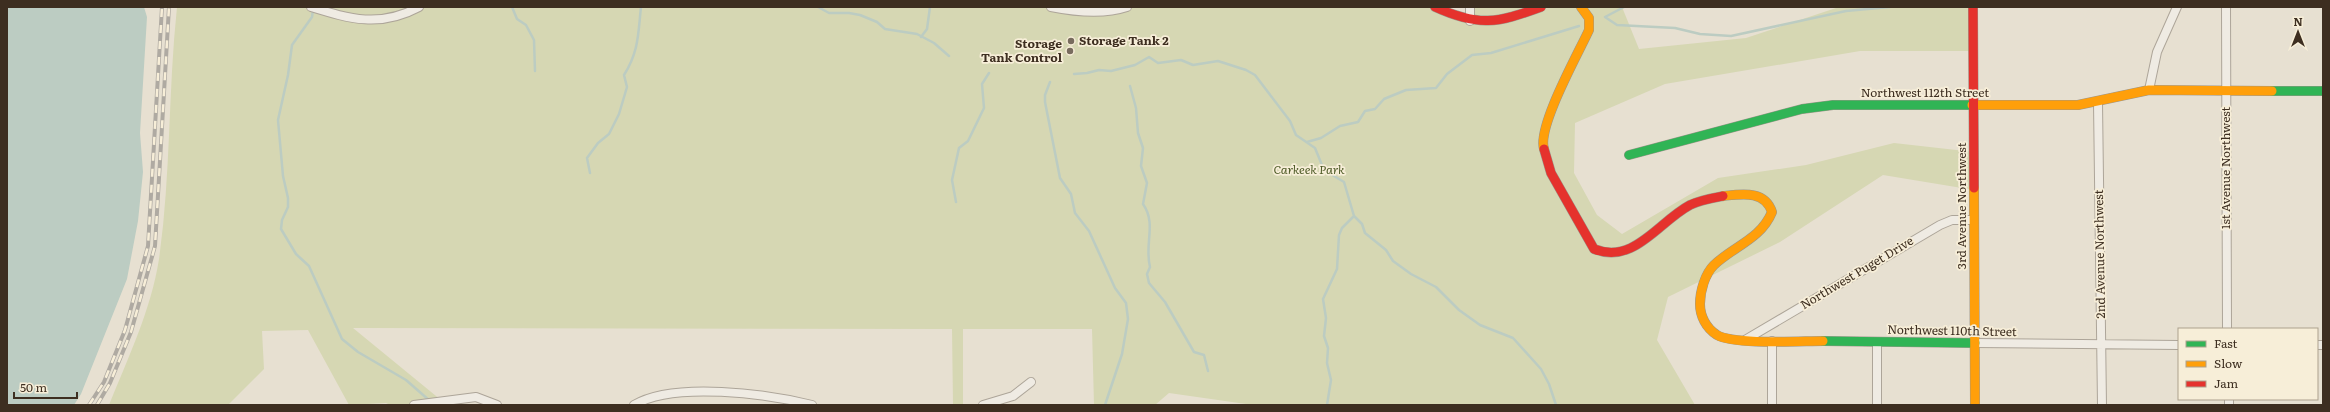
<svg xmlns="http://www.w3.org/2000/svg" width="2330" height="412" font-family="Literata,serif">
  <rect width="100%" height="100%" fill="#e7e0d1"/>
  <path fill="#d6d7b3" d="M 177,7 L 1435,7 L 1470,21 L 1470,7 L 1622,7 L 1639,49 L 1746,38 L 1839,7 L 1973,7 L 1974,51 L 1860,51 L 1665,84 L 1575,123 L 1574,173 L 1597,215 L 1622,234 L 1718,178 L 1806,165 L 1894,143 L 1974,152 L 1974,190 L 1883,175 L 1780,242 L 1668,297 L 1657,340 L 1695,405 L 1253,405 L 1169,393 L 1155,405 L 1094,405 L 1092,329 L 963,329 L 963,405 L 953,405 L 952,329 L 353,328 L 447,405 L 390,405 L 386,403 L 349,405 L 308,330 L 262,331 L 264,369 L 228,405 L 109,405 C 128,358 151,310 159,259 C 171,175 168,91 177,7 Z"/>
  <path fill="#bcccc2" d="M 7,7 L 144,7 L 147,17 L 140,133 L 143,172 L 138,221 L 127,279 L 81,394 L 74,405 L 7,405 Z"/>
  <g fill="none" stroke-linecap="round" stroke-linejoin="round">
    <path stroke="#bcccc2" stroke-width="2.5" d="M 512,7 L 517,19 L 526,25 L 534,40 L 535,71
      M 818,7 L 829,13 L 849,13 L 860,15 L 877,22 L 885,29 L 917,34 L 934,43 L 949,56
      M 1624,7 L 1605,17 L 1617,25 L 1675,28 L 1700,34 L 1731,36 L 1846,11 L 1890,7
      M 313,10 L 312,17 L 292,45 L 288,75 L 278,120 L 283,176 L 288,198 L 288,207 L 282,220 L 281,229 L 296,254 L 309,266 L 342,339 L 358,352 L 406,380 L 430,401
      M 921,37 L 927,29 L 930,7
      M 1074,74 L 1087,73 L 1099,70 L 1111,71 L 1135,65 L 1149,57 L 1158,63 L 1181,60 L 1193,65 L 1218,61 L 1246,70 L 1255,75 L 1290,121 L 1296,135 L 1315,148 L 1324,170 L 1344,182 L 1354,216 L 1362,224 L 1365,233 L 1386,250 L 1393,261 L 1411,274 L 1436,287 L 1459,310 L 1480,325 L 1513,338 L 1541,369 L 1549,384 L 1556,405
      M 1050,82 L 1045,95 L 1045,102 L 1060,178 L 1071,194 L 1075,213 L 1089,231 L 1115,288 L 1126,303 L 1128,319 L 1122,354 L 1105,405
      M 1130,86 L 1136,108 L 1138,133 L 1143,148 L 1141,166 L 1147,183 L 1143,204 C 1157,224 1144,244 1150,267 L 1147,274 L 1149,283 L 1165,302 L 1194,352 L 1204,355 L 1208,371
      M 1307,142 L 1321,138 L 1340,126 L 1358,122 L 1365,111 L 1375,109 L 1384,99 L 1406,90 L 1436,88 L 1447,74 L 1472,55 L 1491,53 L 1579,26
      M 590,173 L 587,158 L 598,143 L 609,134 L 619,114 L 627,87 L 624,75 C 639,51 638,34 641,7
      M 956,202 L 952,180 L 959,148 L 968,141 L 984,108 L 982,84 L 989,73
      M 1327,405 L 1331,380 L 1327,363 L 1328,348 L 1324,336 L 1326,318 L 1323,299 L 1337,269 L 1339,235 L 1342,228 L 1354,216"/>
    <g stroke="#ada599" stroke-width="10">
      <path id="street" d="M 311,7 C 350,19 380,28 419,7
        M 1051,7 C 1076,12 1103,15 1127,7
        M 1470,7 L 1470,21
        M 2226,7 L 2227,329
        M 2149,90 L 2157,52 L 2177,7
        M 2098,103 L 2102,405
        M 1745,340 L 1940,225 L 1952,220 L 1974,220
        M 1772,341 L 1772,405
        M 1877,342 L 1877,405
        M 1975,343 L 2179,345
        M 2317,345 L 2323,345
        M 2229,399 L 2229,405
        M 414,405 L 476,397 L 497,405
        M 634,405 C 674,381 768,394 812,405
        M 983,405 L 1013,396 L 1031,382"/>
    </g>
    <g stroke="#9c958a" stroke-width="10">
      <path id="fast" d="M 2272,91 L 2323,91
        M 1629,155 L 1802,109 L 1833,105 L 1972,105
        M 1823,341 L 1975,343"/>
    </g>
    <g stroke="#9c958a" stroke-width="10">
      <path id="slow" d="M 1972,105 L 2078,105 L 2149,90 L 2272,91
        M 1544,149 C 1537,127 1578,54 1589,30 L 1589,18 L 1581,7
        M 1974,188 L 1975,405
        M 1723,196 C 1742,194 1765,190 1772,212 C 1761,239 1734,246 1714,265 C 1705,274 1700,291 1700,304 C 1700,316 1706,328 1717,335 C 1735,345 1800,341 1823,341"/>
    </g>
    <g stroke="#9c958a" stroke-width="10">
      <path id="jam" d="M 1435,7 C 1479,27 1497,23 1541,7
        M 1973,7 L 1974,188
        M 1544,149 L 1551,173 L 1594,249 C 1634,265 1658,222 1690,205 C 1700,200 1712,198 1723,196"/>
    </g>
    <use href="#street" stroke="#efebe3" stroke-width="8"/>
    <use href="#fast" stroke="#30b455" stroke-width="9"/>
    <use href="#slow" stroke="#ff9f0a" stroke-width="9"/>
    <use href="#jam" stroke="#e5322d" stroke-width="9"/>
    <g stroke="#afaaa2" stroke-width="4">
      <path id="rail" d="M 89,405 L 104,382 L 125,330 L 148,246 L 162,7
        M 97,405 L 110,383 L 131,332 L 155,246 L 169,7"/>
    </g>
    <use href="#rail" stroke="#f7eed8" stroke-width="2.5" stroke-dasharray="8" stroke-linecap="butt"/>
  </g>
  <g fill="#786c5e" stroke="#f7eed8" stroke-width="1.5">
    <circle cx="1071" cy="41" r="4"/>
    <circle cx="1070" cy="51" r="4"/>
  </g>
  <g text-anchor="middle" stroke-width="3.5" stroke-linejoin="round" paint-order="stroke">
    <g font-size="12" font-weight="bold" fill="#3d2e20" stroke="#f7eed8" text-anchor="start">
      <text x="1079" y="45">Storage Tank 2</text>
      <text x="1062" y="48" text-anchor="end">Storage<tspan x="1062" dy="14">Tank Control</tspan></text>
    </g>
    <g font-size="12" fill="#3d2e20" stroke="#f7eed8">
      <text x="1925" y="97">Northwest 112th Street</text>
      <text transform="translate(2226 168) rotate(-90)" y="4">1st Avenue Northwest</text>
      <text transform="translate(1962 206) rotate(-90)" y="4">3rd Avenue Northwest</text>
      <text transform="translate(2100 254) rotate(-91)" y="4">2nd Avenue Northwest</text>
      <text transform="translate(1857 273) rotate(-31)" y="4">Northwest Puget Drive</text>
      <text transform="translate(1952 331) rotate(1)" y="4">Northwest 110th Street</text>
    </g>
    <g font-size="12" font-style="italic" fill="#4d5a26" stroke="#f7eed8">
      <text x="1309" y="174">Carkeek Park</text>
    </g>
  </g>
  <rect width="2330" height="412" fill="none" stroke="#3d2e20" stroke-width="16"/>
  <rect x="2178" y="328" width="140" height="72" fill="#f7eed8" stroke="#ada18e"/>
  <rect x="2186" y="341" width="20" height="6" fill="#30b455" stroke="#ada18e"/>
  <text x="2214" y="348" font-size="12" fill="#3d2e20">Fast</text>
  <rect x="2186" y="361" width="20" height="6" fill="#ff9f0a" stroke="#ada18e"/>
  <text x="2214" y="368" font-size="12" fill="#3d2e20">Slow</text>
  <rect x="2186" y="381" width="20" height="6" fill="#e5322d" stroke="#ada18e"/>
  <text x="2214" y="388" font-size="12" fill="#3d2e20">Jam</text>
  <g transform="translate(2298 32)" stroke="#f7eed8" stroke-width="3" paint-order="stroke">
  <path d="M0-3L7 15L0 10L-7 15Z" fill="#3d2e20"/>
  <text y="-6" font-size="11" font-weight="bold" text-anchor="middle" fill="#3d2e20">N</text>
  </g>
  <path d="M14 392v6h63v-6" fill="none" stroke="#3d2e20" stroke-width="2"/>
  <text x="20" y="392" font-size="12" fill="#3d2e20" stroke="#f7eed8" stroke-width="3" paint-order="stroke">50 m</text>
</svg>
